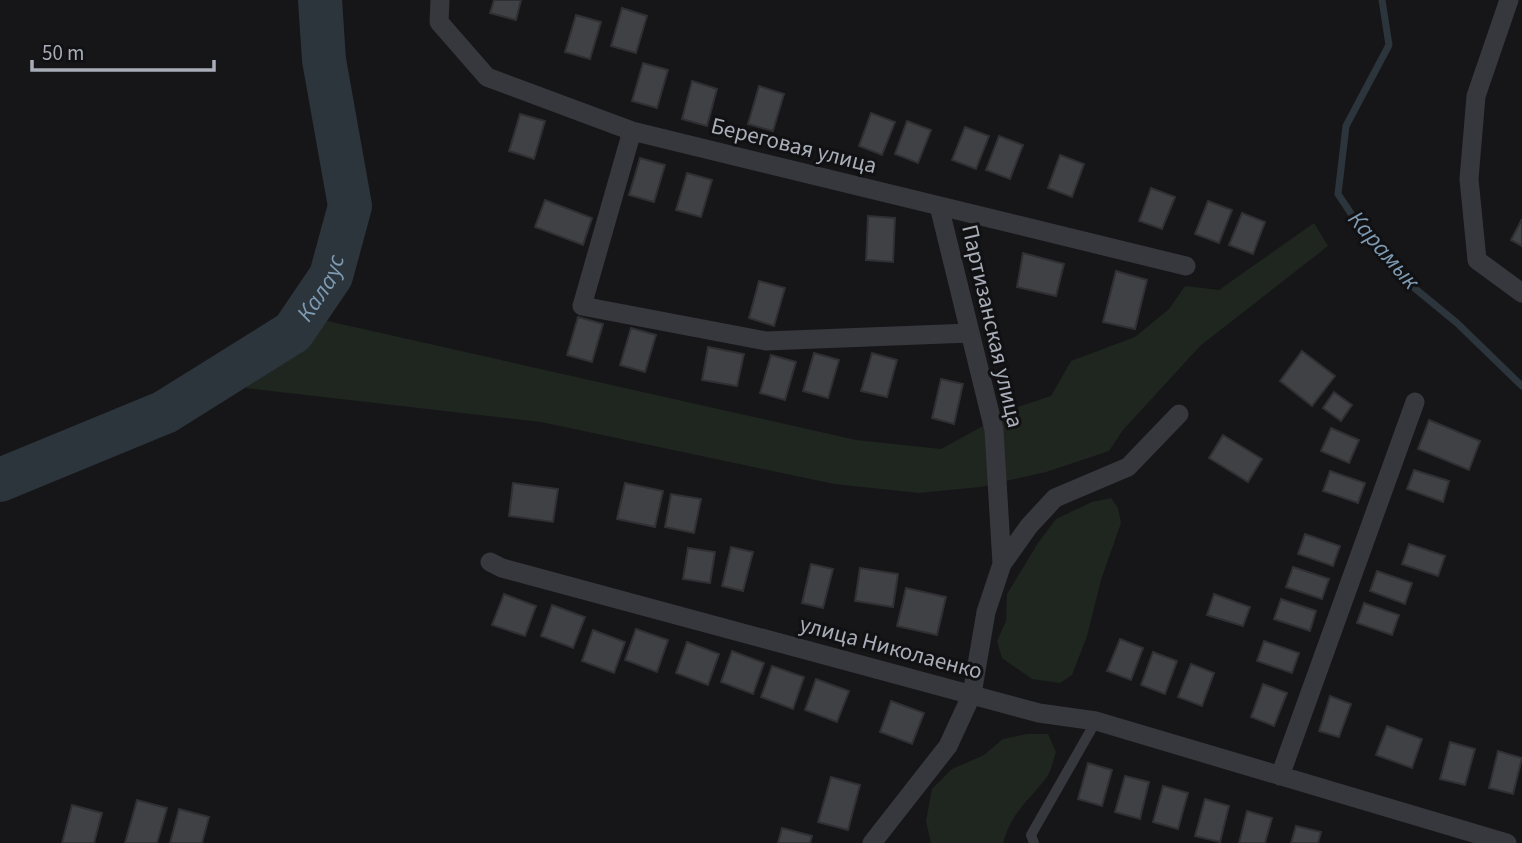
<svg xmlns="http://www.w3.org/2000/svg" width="1522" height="843" font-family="'Source Sans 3',sans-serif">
  <rect width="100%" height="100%" fill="#161618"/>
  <path fill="#1e261f" d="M 1314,223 L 1328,246 L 1200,346 L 1123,430 L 1109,451 L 1046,472 L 980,487 L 919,493 L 834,484 L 541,422 L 245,388 L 323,320 L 856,440 L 941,449 L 1018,407 L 1051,396 L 1071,361 L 1135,337 L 1169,309 L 1185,286 L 1219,290 Z
    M 1111,498 L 1118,508 L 1121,523 L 1101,580 L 1087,636 L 1072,675 L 1060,683 L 1032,679 L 1002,658 L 997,641 L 1006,621 L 1007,594 L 1038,543 L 1056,519 L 1092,502 Z
    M 1027,734 L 1048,734 L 1056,752 C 1053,761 1051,772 1046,778 C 1028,802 1012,811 1003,843 L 931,843 L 926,821 L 932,789 L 952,769 L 984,755 L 1003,739 Z"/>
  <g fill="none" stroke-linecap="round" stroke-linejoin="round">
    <path stroke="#2c353c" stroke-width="7" d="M 1382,0 L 1389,45 L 1346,126 L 1338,194 L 1358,224 L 1383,247 L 1401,277 L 1457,323 L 1522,386"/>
    <path stroke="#2c353c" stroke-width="44" id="s1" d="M 0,480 L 165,412 L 293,332 L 331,276 L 350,206 L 324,60 L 320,0"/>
  </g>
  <path fill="#404145" stroke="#303034" stroke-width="2" d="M 494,0 L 521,0 L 516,20 L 490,13 Z
    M 622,8 L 647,16 L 636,53 L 611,46 Z
    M 576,15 L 601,22 L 590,59 L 565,52 Z
    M 643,63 L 668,70 L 657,108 L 632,101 Z
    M 692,81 L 717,89 L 707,126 L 682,119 Z
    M 759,86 L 784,94 L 773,131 L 748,124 Z
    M 871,113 L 895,122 L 882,155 L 859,146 Z
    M 520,114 L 545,121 L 534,159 L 509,151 Z
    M 907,121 L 931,130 L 918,163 L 895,154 Z
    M 965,127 L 989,136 L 976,169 L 952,160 Z
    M 999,136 L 1023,145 L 1010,179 L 986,170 Z
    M 1060,155 L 1084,164 L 1072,197 L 1048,188 Z
    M 640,158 L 665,165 L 654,202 L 629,195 Z
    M 687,173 L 712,180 L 701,217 L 676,210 Z
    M 1151,188 L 1175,197 L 1162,229 L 1139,221 Z
    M 545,200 L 592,218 L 583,245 L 535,227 Z
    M 1208,201 L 1232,210 L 1219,243 L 1195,234 Z
    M 1242,213 L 1265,222 L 1253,254 L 1229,245 Z
    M 868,216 L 895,218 L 893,262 L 866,260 Z
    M 1522,219 L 1522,246 L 1511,240 Z
    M 1023,253 L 1064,264 L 1056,296 L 1017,287 Z
    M 1116,271 L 1147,280 L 1135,329 L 1103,322 Z
    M 759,281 L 785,288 L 774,326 L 749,318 Z
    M 578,317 L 603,324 L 592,362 L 567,355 Z
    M 631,328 L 656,335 L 645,372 L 620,365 Z
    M 708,347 L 744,354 L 737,386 L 702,380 Z
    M 1302,351 L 1335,376 L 1312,406 L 1280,381 Z
    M 814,353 L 839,360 L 828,398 L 803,391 Z
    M 872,353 L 897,360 L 887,397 L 861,391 Z
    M 771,355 L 796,362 L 785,400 L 760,393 Z
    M 941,379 L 963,384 L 954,424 L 932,418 Z
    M 1334,392 L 1352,405 L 1341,421 L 1323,408 Z
    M 1429,420 L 1480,441 L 1469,470 L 1418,449 Z
    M 1331,428 L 1359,440 L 1349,463 L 1321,451 Z
    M 1223,435 L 1262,459 L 1248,482 L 1209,458 Z
    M 1414,470 L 1449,481 L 1443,502 L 1407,489 Z
    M 1330,471 L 1365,483 L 1358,503 L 1323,491 Z
    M 513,483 L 558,489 L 553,522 L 509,516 Z
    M 625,483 L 663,491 L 655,527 L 617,519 Z
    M 671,494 L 701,499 L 694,533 L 665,527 Z
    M 1305,534 L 1340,546 L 1333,566 L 1298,554 Z
    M 1409,544 L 1445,556 L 1438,576 L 1402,564 Z
    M 731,547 L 753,552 L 743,591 L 722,586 Z
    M 688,548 L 715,552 L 710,583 L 683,579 Z
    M 811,564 L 833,569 L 823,608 L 802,603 Z
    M 1293,567 L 1329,579 L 1322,599 L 1286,587 Z
    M 860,568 L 898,574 L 893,607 L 855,601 Z
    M 1377,571 L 1412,583 L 1405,604 L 1370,591 Z
    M 906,588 L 946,597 L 937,635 L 897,626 Z
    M 504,594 L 536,606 L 525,636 L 492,625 Z
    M 1214,594 L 1250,607 L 1243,626 L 1207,615 Z
    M 1281,599 L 1316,611 L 1310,631 L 1274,619 Z
    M 1364,603 L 1399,615 L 1392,635 L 1357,623 Z
    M 552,605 L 585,617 L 573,648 L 541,636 Z
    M 636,629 L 668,640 L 657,672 L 625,660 Z
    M 593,630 L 625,642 L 614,673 L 582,661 Z
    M 1120,639 L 1143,648 L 1131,680 L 1107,671 Z
    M 1264,641 L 1299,653 L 1292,673 L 1257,661 Z
    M 687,642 L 719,654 L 708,685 L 676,673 Z
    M 732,651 L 764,663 L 753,694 L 721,682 Z
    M 1153,652 L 1177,661 L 1165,694 L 1141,685 Z
    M 1191,664 L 1214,673 L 1202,706 L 1178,697 Z
    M 772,666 L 804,677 L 793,709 L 761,697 Z
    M 816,679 L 849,691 L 837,722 L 805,710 Z
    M 1263,684 L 1287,693 L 1274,726 L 1251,717 Z
    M 1330,696 L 1351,704 L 1339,737 L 1319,731 Z
    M 891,701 L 924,713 L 912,744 L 880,732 Z
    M 1387,726 L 1422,739 L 1412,768 L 1376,755 Z
    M 1450,742 L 1475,749 L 1465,785 L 1440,779 Z
    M 1498,751 L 1522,758 L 1513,794 L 1489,788 Z
    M 1088,763 L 1112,770 L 1102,806 L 1078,799 Z
    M 1125,776 L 1149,782 L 1140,819 L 1115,812 Z
    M 831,777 L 860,785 L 848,830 L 818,822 Z
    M 1163,786 L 1188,793 L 1178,829 L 1153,822 Z
    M 1205,799 L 1229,806 L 1220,842 L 1195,836 Z
    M 137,800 L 167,808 L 157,843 L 125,843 Z
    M 72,805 L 102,813 L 94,843 L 62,843 Z
    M 179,809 L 209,817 L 202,843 L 170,843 Z
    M 1247,811 L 1272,818 L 1265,843 L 1239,843 Z
    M 1296,826 L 1321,832 L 1318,843 L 1291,843 Z
    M 782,828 L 812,836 L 810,843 L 778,843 Z"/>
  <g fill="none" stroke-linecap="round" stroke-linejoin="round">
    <path stroke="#37383d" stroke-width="10" d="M 1034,843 L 1031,835 L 1096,721"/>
    <path stroke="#37383d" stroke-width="19" d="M 440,0 L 439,22 L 487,77 L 632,131 L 1186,266
      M 1509,0 L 1476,96 L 1469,179 L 1477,260 L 1522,293
      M 632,131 L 582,306 L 766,341 L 970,333
      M 490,562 L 502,568 L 1039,713 L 1096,721 L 1507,843
      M 1002,564 L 1029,526 L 1055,498 L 1128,467 L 1179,414
      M 1280,776 L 1415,402
      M 872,843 L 948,746 L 972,694 L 986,612 L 1002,564 L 994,430 L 939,206"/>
  </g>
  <g text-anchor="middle" stroke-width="6" stroke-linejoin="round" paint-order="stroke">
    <g font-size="23" fill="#a8adb8" stroke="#111113">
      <text transform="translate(794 145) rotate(14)" y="8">Береговая улица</text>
      <text transform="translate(993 326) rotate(77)" y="8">Партизанская улица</text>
      <text transform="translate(891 647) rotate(15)" y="8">улица Николаенко</text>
    </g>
    <g font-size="24" font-style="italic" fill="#7f9bb3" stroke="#111113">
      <text transform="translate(1384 250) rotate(49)" y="8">Карамык</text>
      <text dy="8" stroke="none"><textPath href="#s1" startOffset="382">Калаус</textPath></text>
    </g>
  </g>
  <path d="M32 60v10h182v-10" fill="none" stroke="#a8adb8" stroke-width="3.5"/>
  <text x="42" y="60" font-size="21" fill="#a8adb8" stroke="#111113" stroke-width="5" paint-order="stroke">50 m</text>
</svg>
